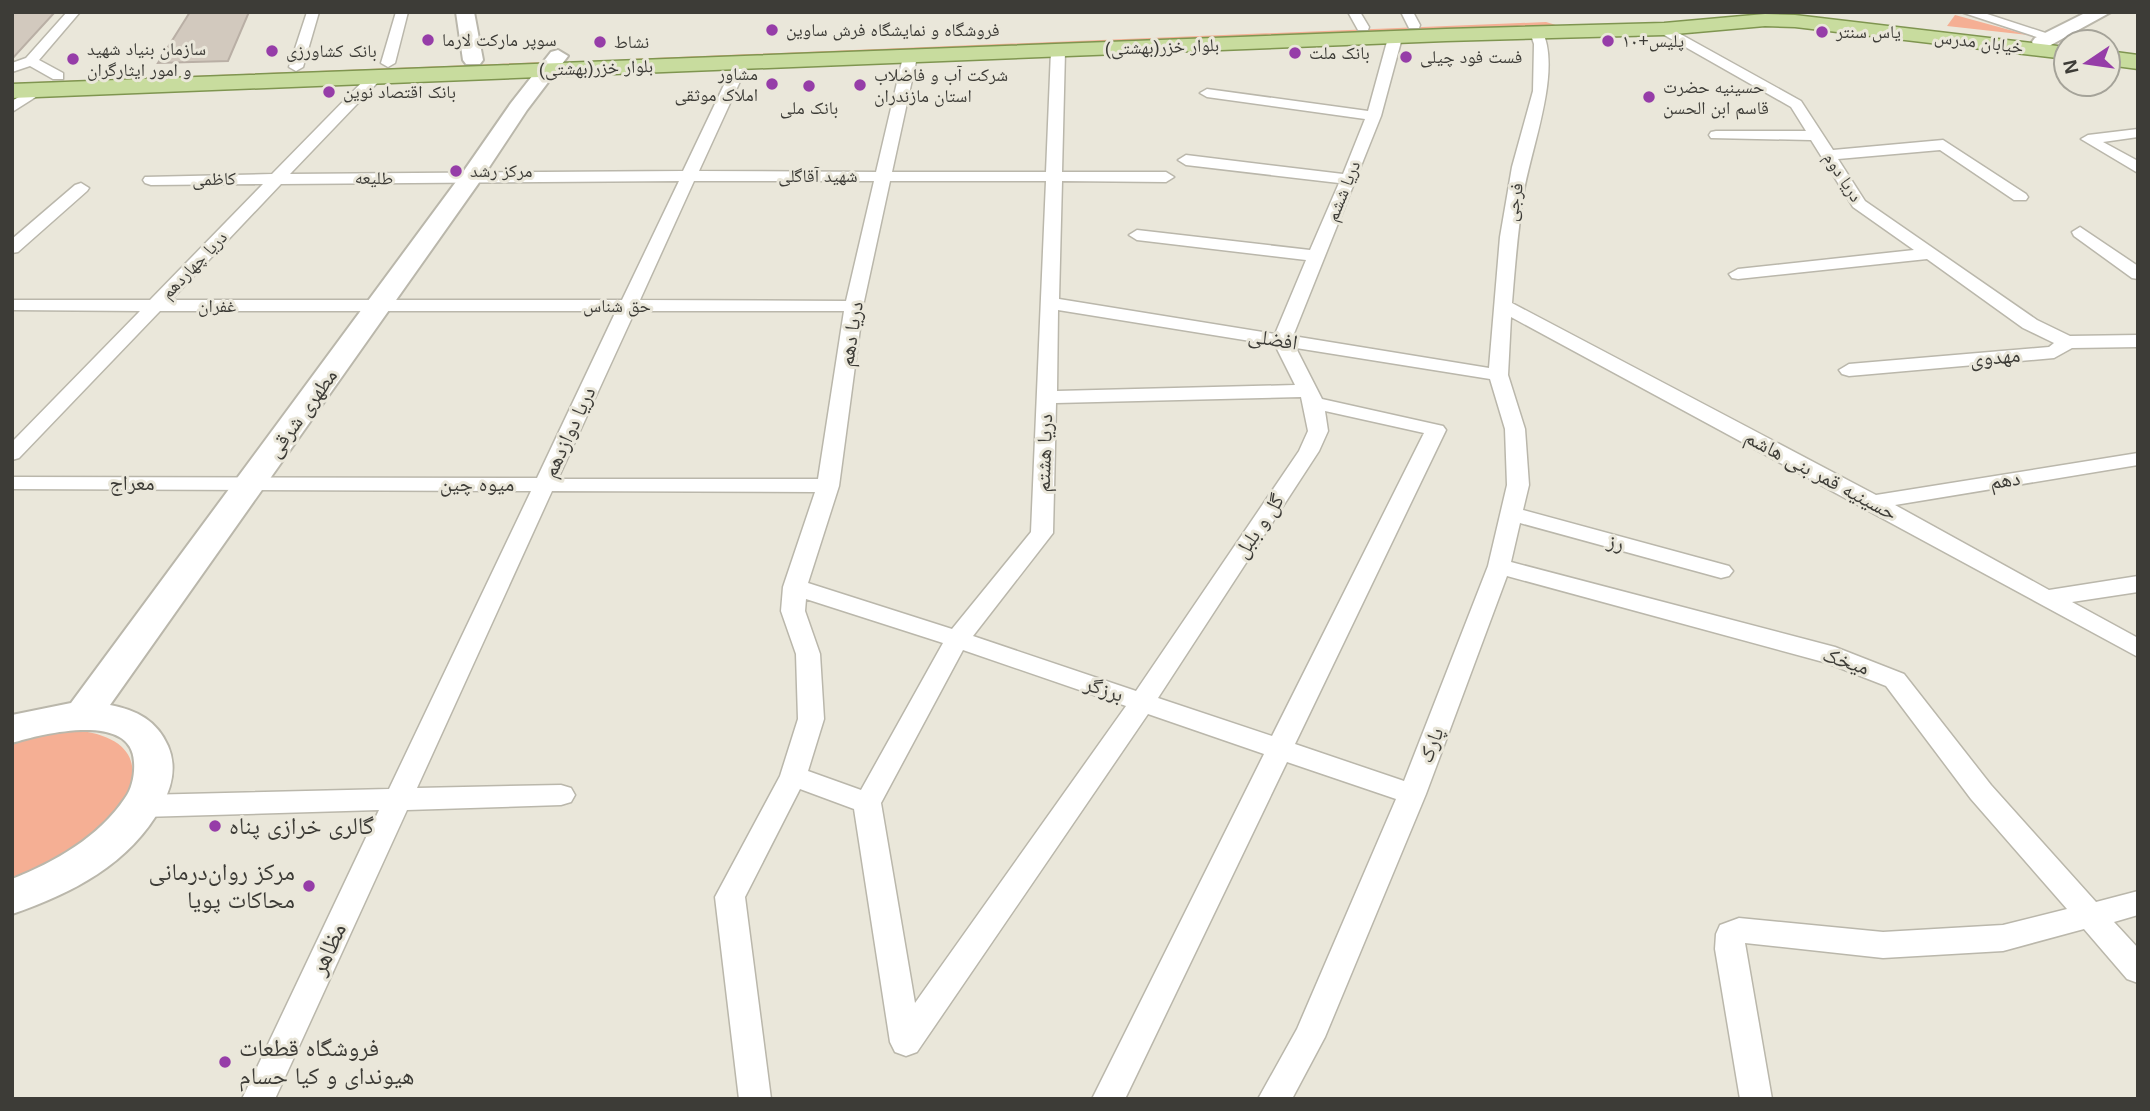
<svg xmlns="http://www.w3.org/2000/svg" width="2150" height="1111" font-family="Helvetica,'Noto Naskh Arabic',sans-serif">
  <rect width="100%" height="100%" fill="#eae7da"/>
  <path fill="#f5af94" d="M 1955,15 L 2028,35 L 1947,26 Z
    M 1546,22 L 1556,25 L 568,64 L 629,59 Z
    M 546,62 L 548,64 L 12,86 L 12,83 Z
    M 72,730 C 159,737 141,798 88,841 C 69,857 35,870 12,882 L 12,741 Z"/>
  <path fill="#d2c9be" stroke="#b9afa5" stroke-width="2" d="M 12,12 L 55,12 L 12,59 Z
    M 190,12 L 249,12 L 228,61 L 158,63 Z"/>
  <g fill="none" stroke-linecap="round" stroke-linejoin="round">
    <g stroke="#bab7ab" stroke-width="3">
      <path id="street" d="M 67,12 L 80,12 L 39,60 L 63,73 L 63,79 L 53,79 L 30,66 L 12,72 L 12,63 L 26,58 Z
        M 307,12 L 319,12 L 303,67 L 296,71 L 289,67 Z
        M 396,12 L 408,12 L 395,63 L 388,67 L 381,63 Z
        M 1348,12 L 1360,12 L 1369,27 L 1368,30 L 1358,30 Z
        M 1401,12 L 1413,12 L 1420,25 L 1419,28 L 1409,28 Z
        M 1961,12 L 1981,12 L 2058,37 L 2056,40 L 2046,40 Z
        M 1664,25 L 1801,101 L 1833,150 L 1943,140 L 2026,194 L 2028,197 L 2026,200 L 2014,200 L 1940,150 L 1838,159 L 1865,201 L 2037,320 L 2070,336 L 2138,335 L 2138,347 L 2072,348 L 2054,358 L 1849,376 L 1842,374 L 1839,370 L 1849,364 L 2049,347 L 2054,343 L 2023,328 L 1927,259 L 1738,279 L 1732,278 L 1729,274 L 1738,269 L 1914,250 L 1853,207 L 1811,140 L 1711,138 L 1709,135 L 1711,132 L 1716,131 L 1806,131 L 1791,107 L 1659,32 L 1659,26 Z
        M 1536,28 L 1541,29 C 1563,67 1531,148 1524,191 C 1518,228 1515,265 1512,303 L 1876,495 L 2138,453 L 2138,465 L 1895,505 L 2049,590 L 2138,576 L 2138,592 L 2072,602 L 2138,638 L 2138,657 L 1511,317 L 1508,375 L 1525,429 L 1529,485 L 1523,510 L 1729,566 L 1733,571 L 1729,576 L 1721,578 L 1520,523 L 1511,562 L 1835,647 L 1904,674 L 1991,785 L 2096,902 L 2138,891 L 2138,915 L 2114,922 L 2138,948 L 2138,983 L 2127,979 L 2084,929 L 2003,951 L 1883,958 L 1745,943 L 1772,1099 L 1740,1099 L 1715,949 L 1716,934 L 1720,925 L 1739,918 L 1883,932 L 2003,925 L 2067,909 L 1971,799 L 1886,686 L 1827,663 L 1507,576 L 1426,794 L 1325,1037 L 1292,1099 L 1258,1099 L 1297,1029 L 1396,799 L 1287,762 L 1125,1099 L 1092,1099 L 1264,754 L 1148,714 L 917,1052 L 906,1056 L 895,1052 L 890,1042 L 854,809 L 800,789 L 745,897 L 771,1099 L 739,1099 L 715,897 L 780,776 L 798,719 L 796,654 L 781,611 L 783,587 L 815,492 L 552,491 L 417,788 L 561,785 L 571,788 L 575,795 L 571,802 L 561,805 L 407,810 L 275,1099 L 242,1099 L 379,810 L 142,817 L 132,814 L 128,806 L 132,798 L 142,795 L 389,789 L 531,491 L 12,489 L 12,477 L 537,478 L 616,311 L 160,311 L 19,458 L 12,460 L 12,442 L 140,311 L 12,310 L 12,300 L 150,300 L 263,184 L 151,185 L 145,183 L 143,180 L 145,177 L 272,174 L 370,74 L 380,74 L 380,80 L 290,174 L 683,171 L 734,64 L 741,60 L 748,64 L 699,171 L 876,172 L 903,57 L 910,53 L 917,57 L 892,172 L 1046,172 L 1051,51 L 1058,47 L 1065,51 L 1062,172 L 1166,172 L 1174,177 L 1166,182 L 1062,181 L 1059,299 L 1275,334 L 1306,260 L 1137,240 L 1129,235 L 1137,230 L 1310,250 L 1339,183 L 1186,165 L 1178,160 L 1186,155 L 1343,174 L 1365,119 L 1207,97 L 1200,93 L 1207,89 L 1368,111 L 1388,38 L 1395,34 L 1402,38 L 1381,116 L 1293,336 L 1489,368 L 1500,237 L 1512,167 L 1533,91 L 1534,44 L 1530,32 ZM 679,181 L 622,300 L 171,300 L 281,184 ZM 694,181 L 874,181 L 846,301 L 640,300 ZM 890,181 L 1046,181 L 1031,532 L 952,629 L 808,583 L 839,486 L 863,306 ZM 1058,310 L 1275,345 L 1295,385 L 1057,391 ZM 635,311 L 844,311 L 818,479 L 558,479 ZM 1296,348 L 1490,379 L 1505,429 L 1507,485 L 1488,566 L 1404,781 L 1295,744 L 1446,430 L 1443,426 L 1322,399 ZM 1301,397 L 1308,431 L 1299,451 L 1136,691 L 973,636 L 1053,533 L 1056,403 ZM 1325,411 L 1424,433 L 1272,736 L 1158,698 L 1319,451 L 1328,431 ZM 806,599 L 943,643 L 861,790 L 808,771 L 824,719 L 820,654 L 805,611 ZM 963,650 L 1126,706 L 915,1003 L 881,803 Z
        M 37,86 L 42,87 L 42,93 L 12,112 L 12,101 Z
        M 2138,129 L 2138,137 L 2103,142 L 2138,161 L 2138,173 L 2081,139 L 2088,135 Z
        M 81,183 L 89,188 L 87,191 L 18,252 L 12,253 L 12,239 L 75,185 Z
        M 2080,227 L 2138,266 L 2138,279 L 2132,278 L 2074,236 L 2072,232 Z"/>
    </g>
    <g stroke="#bab7ab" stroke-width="4">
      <path id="secondary" d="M 456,12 L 474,12 L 483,60 L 480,64 L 466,64 L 463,60 Z
        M 2087,12 L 2111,12 L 2049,46 L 2035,46 L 2032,42 L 2035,38 Z
        M 558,50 L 568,56 L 527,110 L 478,184 L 110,705 C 137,710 157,721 168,746 C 177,767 172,787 161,807 C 130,864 71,894 12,914 L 12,879 C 55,862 99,837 125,798 C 132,789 135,774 134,762 C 132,711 41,734 12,743 L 12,715 L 71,703 L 461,175 L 511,103 L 551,52 Z"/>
    </g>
    <g stroke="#7f9550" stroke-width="3">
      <path id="primary" d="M 1765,14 L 1795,15 L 2066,47 L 2066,59 L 1795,27 L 1765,26 L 1664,35 L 1446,41 L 12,98 L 12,84 L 1446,29 L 1664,23 Z
        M 2108,51 L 2138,55 L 2138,69 L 2108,65 Z"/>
    </g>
    <use href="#street" fill="#fff" fill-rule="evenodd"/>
    <use href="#secondary" fill="#fff" fill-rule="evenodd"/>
    <use href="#primary" fill="#c8dc9e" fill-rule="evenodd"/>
  </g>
  <g fill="#963da8" stroke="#eae7da" stroke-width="2.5">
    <circle cx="772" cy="30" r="7"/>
    <circle cx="1822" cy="32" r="7"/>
    <circle cx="428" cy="40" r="7"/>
    <circle cx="1608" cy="41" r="7"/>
    <circle cx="600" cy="42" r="7"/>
    <circle cx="272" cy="51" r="7"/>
    <circle cx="1295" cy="53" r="7"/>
    <circle cx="1406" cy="57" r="7"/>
    <circle cx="73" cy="59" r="7"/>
    <circle cx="772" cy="84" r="7"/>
    <circle cx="860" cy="85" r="7"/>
    <circle cx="809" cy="86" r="7"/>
    <circle cx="329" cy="92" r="7"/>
    <circle cx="1649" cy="97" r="7"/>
    <circle cx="456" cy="171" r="7"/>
    <circle cx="215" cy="826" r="7"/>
    <circle cx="309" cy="886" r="7"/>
    <circle cx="225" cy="1062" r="7"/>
  </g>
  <g text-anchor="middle" stroke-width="6" stroke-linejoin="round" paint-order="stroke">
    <g font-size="18" fill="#3d3c37" stroke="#eae7da" text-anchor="start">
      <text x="786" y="36">فروشگاه و نمایشگاه فرش ساوین</text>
      <text x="1836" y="38">یاس سنتر</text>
      <text x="442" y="46">سوپر مارکت لارما</text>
      <text x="1622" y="47">پلیس+١٠</text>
      <text x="614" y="48">نشاط</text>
      <text x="87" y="55">سازمان بنیاد شهید<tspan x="87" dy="21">و امور ایثارگران</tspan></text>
      <text x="286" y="57">بانک کشاورزی</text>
      <text x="1309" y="59">بانک ملت</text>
      <text x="1420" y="63">فست فود چیلی</text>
      <text x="758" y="80" text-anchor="end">مشاور<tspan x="758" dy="21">املاک موثقی</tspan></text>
      <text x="874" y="81">شرکت آب و فاضلاب<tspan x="874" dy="21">استان مازندران</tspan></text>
      <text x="1663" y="93">حسینیه حضرت<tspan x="1663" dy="21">قاسم ابن الحسن</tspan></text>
      <text x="343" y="98">بانک اقتصاد نوین</text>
      <text x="809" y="114" text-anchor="middle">بانک ملی</text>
      <text x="470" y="177">مرکز رشد</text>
    </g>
    <g font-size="18" fill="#3d3c37" stroke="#eae7da">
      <text transform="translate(1979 42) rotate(7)" y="6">خیابان مدرس</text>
      <text transform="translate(1162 47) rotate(-2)" y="6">بلوار خزر(بهشتی)</text>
      <text transform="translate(596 68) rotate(-2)" y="6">بلوار خزر(بهشتی)</text>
      <text x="818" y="182">شهید آقاگلی</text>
      <text transform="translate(1843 177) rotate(57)" y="6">دریا دوم</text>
      <text transform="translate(374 178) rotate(1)" y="6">طلیعه</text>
      <text transform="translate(214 179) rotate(-1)" y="6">کاظمی</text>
      <text transform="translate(1343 191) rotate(-68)" y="6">دریا ششم</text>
      <text transform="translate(1514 202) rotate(-80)" y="6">فرجی</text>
      <text transform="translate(194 265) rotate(-46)" y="6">دریا چهاردهم</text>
      <text x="217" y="312">غفران</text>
      <text x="617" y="312">حق شناس</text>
    </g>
    <g font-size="21" fill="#3d3c37" stroke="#eae7da">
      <text transform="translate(851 334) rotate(-81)" y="7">دریا دهم</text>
      <text transform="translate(1273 339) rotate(9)" y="7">افضلی</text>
      <text transform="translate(1995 357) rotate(-5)" y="7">مهدوی</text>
      <text transform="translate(302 413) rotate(-54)" y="7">مطهری شرقی</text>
      <text transform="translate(569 432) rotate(-65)" y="7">دریا دوازدهم</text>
      <text transform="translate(1044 453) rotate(-88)" y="7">دریا هشتم</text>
      <text transform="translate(1821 475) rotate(28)" y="7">حسینیه قمر بنی هاشم</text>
      <text transform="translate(2005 480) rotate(-9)" y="7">دهم</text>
      <text x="132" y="490">معراج</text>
      <text x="477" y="491">میوه چین</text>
      <text transform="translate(1259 526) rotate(-56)" y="7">گل و بلبل</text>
      <text transform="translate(1616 542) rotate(15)" y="7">رز</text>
      <text transform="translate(1846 661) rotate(18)" y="7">میخک</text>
      <text transform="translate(1104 689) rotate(19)" y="7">برزگر</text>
      <text transform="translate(1431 745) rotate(-69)" y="7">پارک</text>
    </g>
    <g font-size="24" fill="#3d3c37" stroke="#eae7da" text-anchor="start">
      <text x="229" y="834">گالری خرازی پناه</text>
      <text x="295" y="880" text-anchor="end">مرکز روان‌درمانی<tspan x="295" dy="28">محاکات پويا</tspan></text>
      <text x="239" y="1056">فروشگاه قطعات<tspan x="239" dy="28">هیوندای و کیا حسام</tspan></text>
    </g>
    <g font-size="24" fill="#3d3c37" stroke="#eae7da">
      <text transform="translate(328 949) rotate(-65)" y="8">مظاهر</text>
    </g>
  </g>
  <rect width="2150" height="1111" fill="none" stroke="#3d3c37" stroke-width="28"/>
  <g transform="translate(2087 63) rotate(257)"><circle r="33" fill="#eae7da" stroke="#a5a399" stroke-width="2"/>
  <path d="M0-5L12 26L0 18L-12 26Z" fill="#963da8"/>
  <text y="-10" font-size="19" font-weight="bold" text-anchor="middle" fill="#3d3c37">N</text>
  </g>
</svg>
